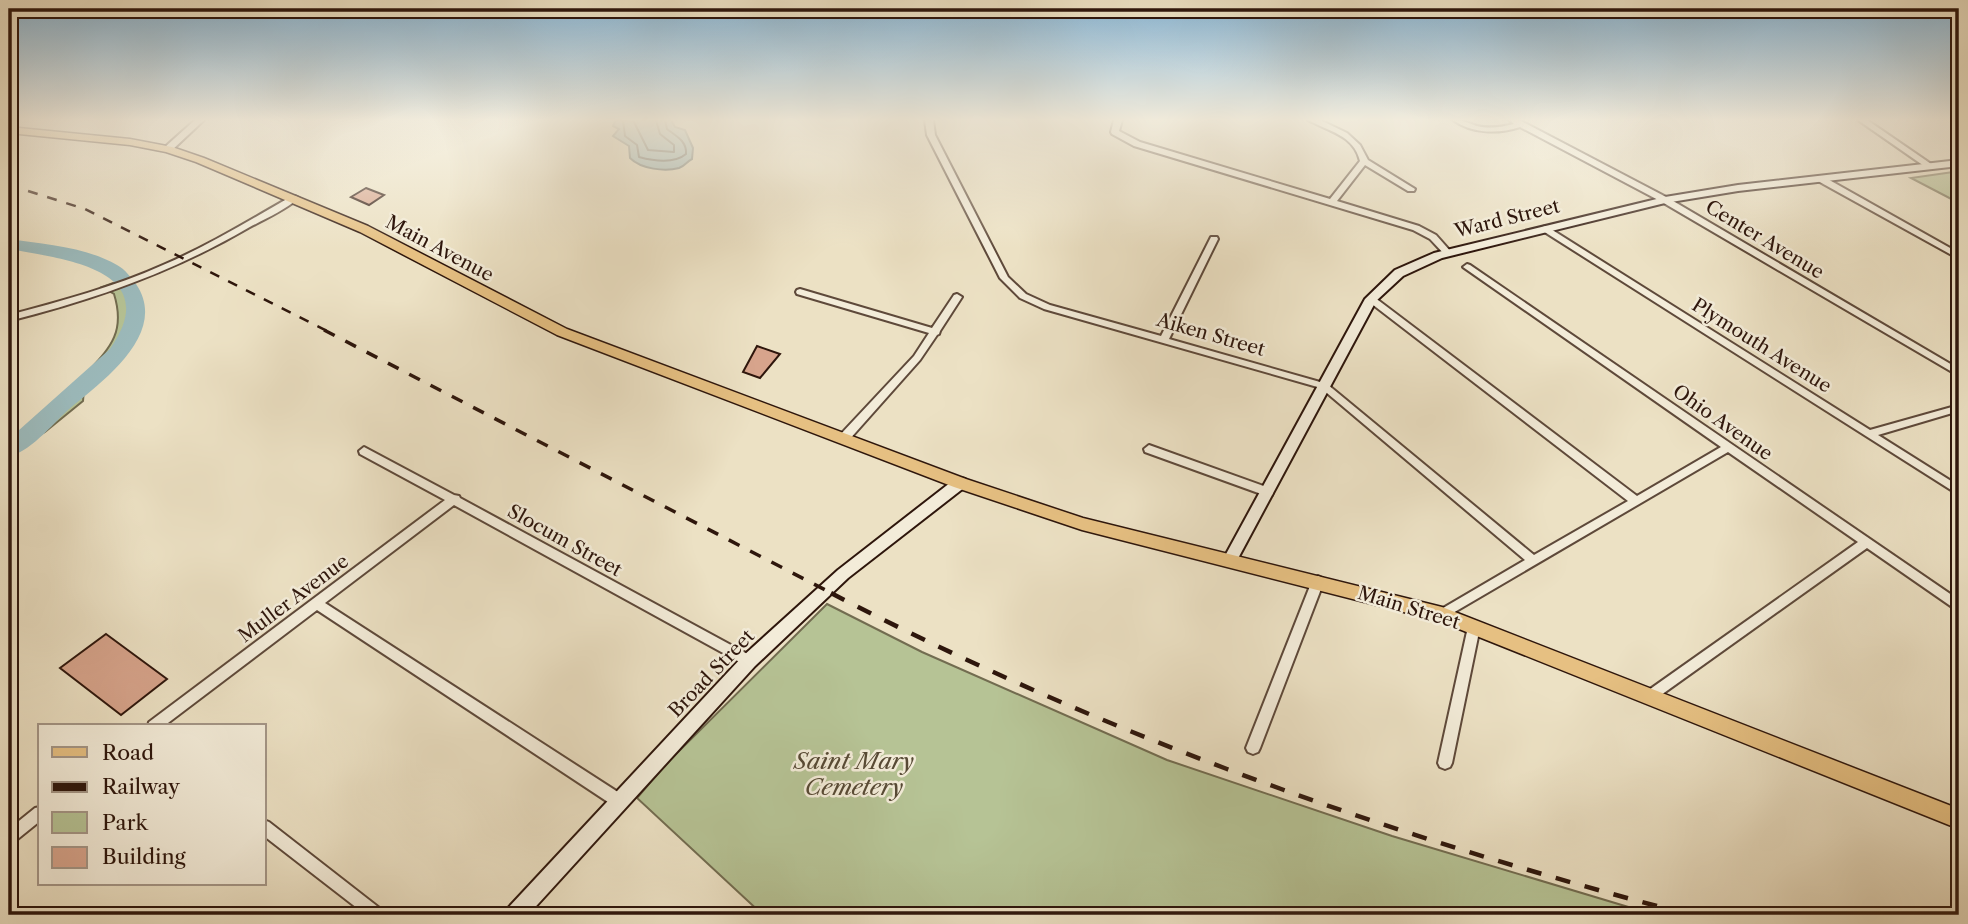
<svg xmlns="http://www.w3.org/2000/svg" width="1968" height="924" font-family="'Libre Caslon Text',serif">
  <rect width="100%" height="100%" fill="#ece1c4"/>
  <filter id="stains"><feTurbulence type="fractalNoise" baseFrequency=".00286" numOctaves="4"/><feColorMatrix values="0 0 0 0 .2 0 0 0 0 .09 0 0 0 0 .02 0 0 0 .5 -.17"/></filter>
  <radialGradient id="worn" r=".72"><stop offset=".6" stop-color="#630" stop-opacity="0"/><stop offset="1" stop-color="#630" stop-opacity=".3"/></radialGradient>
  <path fill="#b6c395" stroke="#726c50" stroke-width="2" d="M 1959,172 L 1959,203 L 1911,178 L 1953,172 Z
    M 113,283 L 125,290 L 132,311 L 126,338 L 84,390 L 83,401 L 45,432 L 9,452 L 9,444 L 37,428 L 70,402 L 71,393 L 76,385 C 103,353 128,339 114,294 L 102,287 Z
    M 827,604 L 922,652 L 1167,760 L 1392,836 L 1655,915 L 763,915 L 637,798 L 665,765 Z"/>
  <path fill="#9cbbbd" stroke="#707976" stroke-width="2" d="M 616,120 L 671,120 L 675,127 L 685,130 L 693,148 L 692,159 C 686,162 685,166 679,168 C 665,172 641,169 630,158 L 629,146 L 613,136 L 619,129 L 613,126 Z"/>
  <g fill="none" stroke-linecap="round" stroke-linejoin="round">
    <path stroke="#656864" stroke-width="2" d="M 623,120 L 625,136 L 637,145 L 639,157 C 654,161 674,164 686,154 C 687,141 676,136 667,129 L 665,120
      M 633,120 L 648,150 L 674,152 L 674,145 L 660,134 L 656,120"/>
    <path fill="#9cbbbd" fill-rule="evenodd" d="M 9,239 C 44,244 86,247 117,265 C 126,270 130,277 136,284 C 168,331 108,377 75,404 C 54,421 35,449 9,457 L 9,439 L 110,349 C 166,269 63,259 9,249 Z"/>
  </g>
  <path fill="#d7a48c" stroke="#2e160c" stroke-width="2" d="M 366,188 L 384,195 L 369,205 L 351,197 Z
    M 757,346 L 780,354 L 760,378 L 743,372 Z
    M 106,634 L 167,679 L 121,715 L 60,668 Z"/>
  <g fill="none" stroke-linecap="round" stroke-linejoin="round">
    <g stroke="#5e493a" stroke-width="4">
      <path id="street" d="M 195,120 L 204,120 L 171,151 L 165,151 L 165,147 Z
        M 925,120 L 933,120 L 935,135 L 1008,277 L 1026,294 L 1050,305 L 1161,336 L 1210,239 L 1211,237 L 1217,237 L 1218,239 L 1169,339 L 1327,384 L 1534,555 L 1628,501 L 1368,301 L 1366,299 L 1368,297 L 1374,297 L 1637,496 L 1721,447 L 1463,267 L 1467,264 L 1470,265 L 1959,600 L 1959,611 L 1955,609 L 1867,548 L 1654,700 L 1650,702 L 1646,700 L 1644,696 L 1646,692 L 1858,542 L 1728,452 L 1446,617 L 1442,619 L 1438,617 L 1436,614 L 1438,611 L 1525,560 L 1321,388 L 1044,309 L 1020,298 L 1000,278 L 927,135 Z
        M 1114,120 L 1122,120 L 1119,131 L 1140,142 L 1330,199 L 1360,161 C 1354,135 1328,131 1308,120 L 1320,120 L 1347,133 L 1360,145 L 1368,160 L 1415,189 L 1414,191 L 1408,191 L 1365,165 L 1337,201 L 1419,226 L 1436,235 L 1452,253 L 1451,255 L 1445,255 L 1430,239 L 1413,230 L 1134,146 L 1112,134 L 1111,132 Z
        M 1453,120 C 1463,120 1468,123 1477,126 C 1490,129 1502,127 1514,124 L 1509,120 L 1519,120 L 1668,198 L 1959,369 L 1959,376 L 1662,202 L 1520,127 C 1498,134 1473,134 1453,120 Z
        M 1858,120 L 1867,120 L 1934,166 L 1933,168 L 1927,168 Z
        M 1818,177 L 1824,177 L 1959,253 L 1959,259 L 1818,181 Z
        M 292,196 L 295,196 L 299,198 C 285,210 265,219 248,228 C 173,272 93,300 9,321 L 9,315 C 61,301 114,287 163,265 C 208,246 250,220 292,196 Z
        M 1546,226 L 1870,430 L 1959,405 L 1959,411 L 1878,435 L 1959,486 L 1959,495 L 1543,231 L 1543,227 Z
        M 800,289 L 932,328 L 954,295 L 957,294 L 962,297 L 940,331 L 939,334 L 937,335 L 920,360 L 848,441 L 840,441 L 839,438 L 840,435 L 914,356 L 929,333 L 797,294 L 796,292 L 797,290 Z
        M 1149,445 L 1272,489 L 1273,492 L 1272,495 L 1264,495 L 1145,452 L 1144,449 Z
        M 364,447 L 454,495 L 459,496 L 460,498 L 753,657 L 755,661 L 753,665 L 749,666 L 745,665 L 454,505 L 325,603 L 624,796 L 626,801 L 624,806 L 619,807 L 614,806 L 317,610 L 164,726 L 148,726 L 149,722 L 445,500 L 360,454 L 359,451 Z
        M 1318,576 L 1322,578 L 1324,581 L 1260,748 L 1258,752 L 1253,754 L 1248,752 L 1246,748 L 1312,581 L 1314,578 Z
        M 1474,622 L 1478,623 L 1480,627 L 1452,763 L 1450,767 L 1445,769 L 1440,767 L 1438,763 L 1468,627 L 1470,623 Z
        M 40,807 L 40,821 L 14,842 L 9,844 L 9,829 L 35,808 Z
        M 264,820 L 269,822 L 382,910 L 384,915 L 366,915 L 264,836 Z"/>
    </g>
    <g stroke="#2e160c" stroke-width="4">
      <path id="secondary" d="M 1959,160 L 1959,166 L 1738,191 L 1665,203 L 1442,258 L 1403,276 L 1376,301 L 1235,564 L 1230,566 L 1225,564 L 1222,560 L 1225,556 L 1365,299 L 1395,270 L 1434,253 L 1665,197 L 1738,185 Z
        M 960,478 L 965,479 L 967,483 L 965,487 L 848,578 L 755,666 L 528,915 L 505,915 L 508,908 L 743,656 L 838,570 L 955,479 Z"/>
    </g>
    <g stroke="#2e160c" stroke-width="3">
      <path id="primary" d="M 9,127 L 130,139 L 172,147 L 204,158 L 368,226 L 567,329 L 966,479 L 1083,518 L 1442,607 L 1959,809 L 1959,829 L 1439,621 L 1082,530 L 954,487 L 557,335 L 360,232 L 196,162 L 166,152 L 130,145 L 9,133 Z"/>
    </g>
    <use href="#street" fill="#f3ecd9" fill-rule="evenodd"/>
    <use href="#secondary" fill="#f3ecd9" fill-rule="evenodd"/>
    <use href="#primary" fill="#e6c082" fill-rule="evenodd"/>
    <path stroke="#2e160c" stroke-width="2.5" stroke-dasharray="10 10" stroke-linecap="butt" d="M 9,185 L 85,209 L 327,331"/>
    <path stroke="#2e160c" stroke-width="3.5" stroke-dasharray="12 12" stroke-linecap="butt" d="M 324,330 L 835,595"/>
    <path stroke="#2e160c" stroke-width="4.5" stroke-dasharray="15 15" stroke-linecap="butt" d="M 831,593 C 1104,735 1394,838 1691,915"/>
  </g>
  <linearGradient id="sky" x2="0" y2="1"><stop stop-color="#89b7d7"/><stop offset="0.48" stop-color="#f6f2e4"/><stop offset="1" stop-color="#f6f2e4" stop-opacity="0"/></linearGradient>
  <rect width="1968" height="249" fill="url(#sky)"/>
  <g text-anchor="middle" stroke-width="5" stroke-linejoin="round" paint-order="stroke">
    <g font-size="19" fill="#2e160c" stroke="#f3ecd9">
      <text transform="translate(1507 218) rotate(-14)" y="7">Ward Street</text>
      <text transform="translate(1765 239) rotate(31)" y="7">Center Avenue</text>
      <text transform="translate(440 248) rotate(28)" y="7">Main Avenue</text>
      <text transform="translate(1211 334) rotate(16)" y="7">Aiken Street</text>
      <text transform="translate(1762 345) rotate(32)" y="7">Plymouth Avenue</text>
      <text transform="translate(1723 422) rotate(35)" y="7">Ohio Avenue</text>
      <text transform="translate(565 540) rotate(29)" y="7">Slocum Street</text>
      <text transform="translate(293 598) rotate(-37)" y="7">Muller Avenue</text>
      <text transform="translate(1409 607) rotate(17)" y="7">Main Street</text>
      <text transform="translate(711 673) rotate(-46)" y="7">Broad Street</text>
    </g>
    <g font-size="23" font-style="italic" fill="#574a35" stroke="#f3ecd9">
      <text x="854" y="769">Saint Mary<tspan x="854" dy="26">Cemetery</tspan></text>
    </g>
  </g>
  <rect width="1968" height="924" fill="none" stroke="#ece1c4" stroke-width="35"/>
  <rect x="10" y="10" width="1947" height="903" fill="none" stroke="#2e160c" stroke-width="3.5"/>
  <rect x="18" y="18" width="1933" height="889" fill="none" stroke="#2e160c" stroke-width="2"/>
  <rect x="38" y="724" width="228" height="161" fill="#f3ecd9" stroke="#a49687" stroke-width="2"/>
  <rect x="52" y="747" width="35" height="10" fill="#e6c082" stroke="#a49687" stroke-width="2"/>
  <text x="102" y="760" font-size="21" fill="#2e160c">Road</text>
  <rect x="52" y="782" width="35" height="10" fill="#2e160c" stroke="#a49687" stroke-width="2"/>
  <text x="102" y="794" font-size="21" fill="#2e160c">Railway</text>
  <rect x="52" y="812" width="35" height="21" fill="#b6c395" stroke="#a49687" stroke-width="2"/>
  <text x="102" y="830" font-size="21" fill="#2e160c">Park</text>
  <rect x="52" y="847" width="35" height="21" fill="#d7a48c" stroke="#a49687" stroke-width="2"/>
  <text x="102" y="864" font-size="21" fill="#2e160c">Building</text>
  <rect width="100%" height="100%" filter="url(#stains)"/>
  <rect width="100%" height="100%" fill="url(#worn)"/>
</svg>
